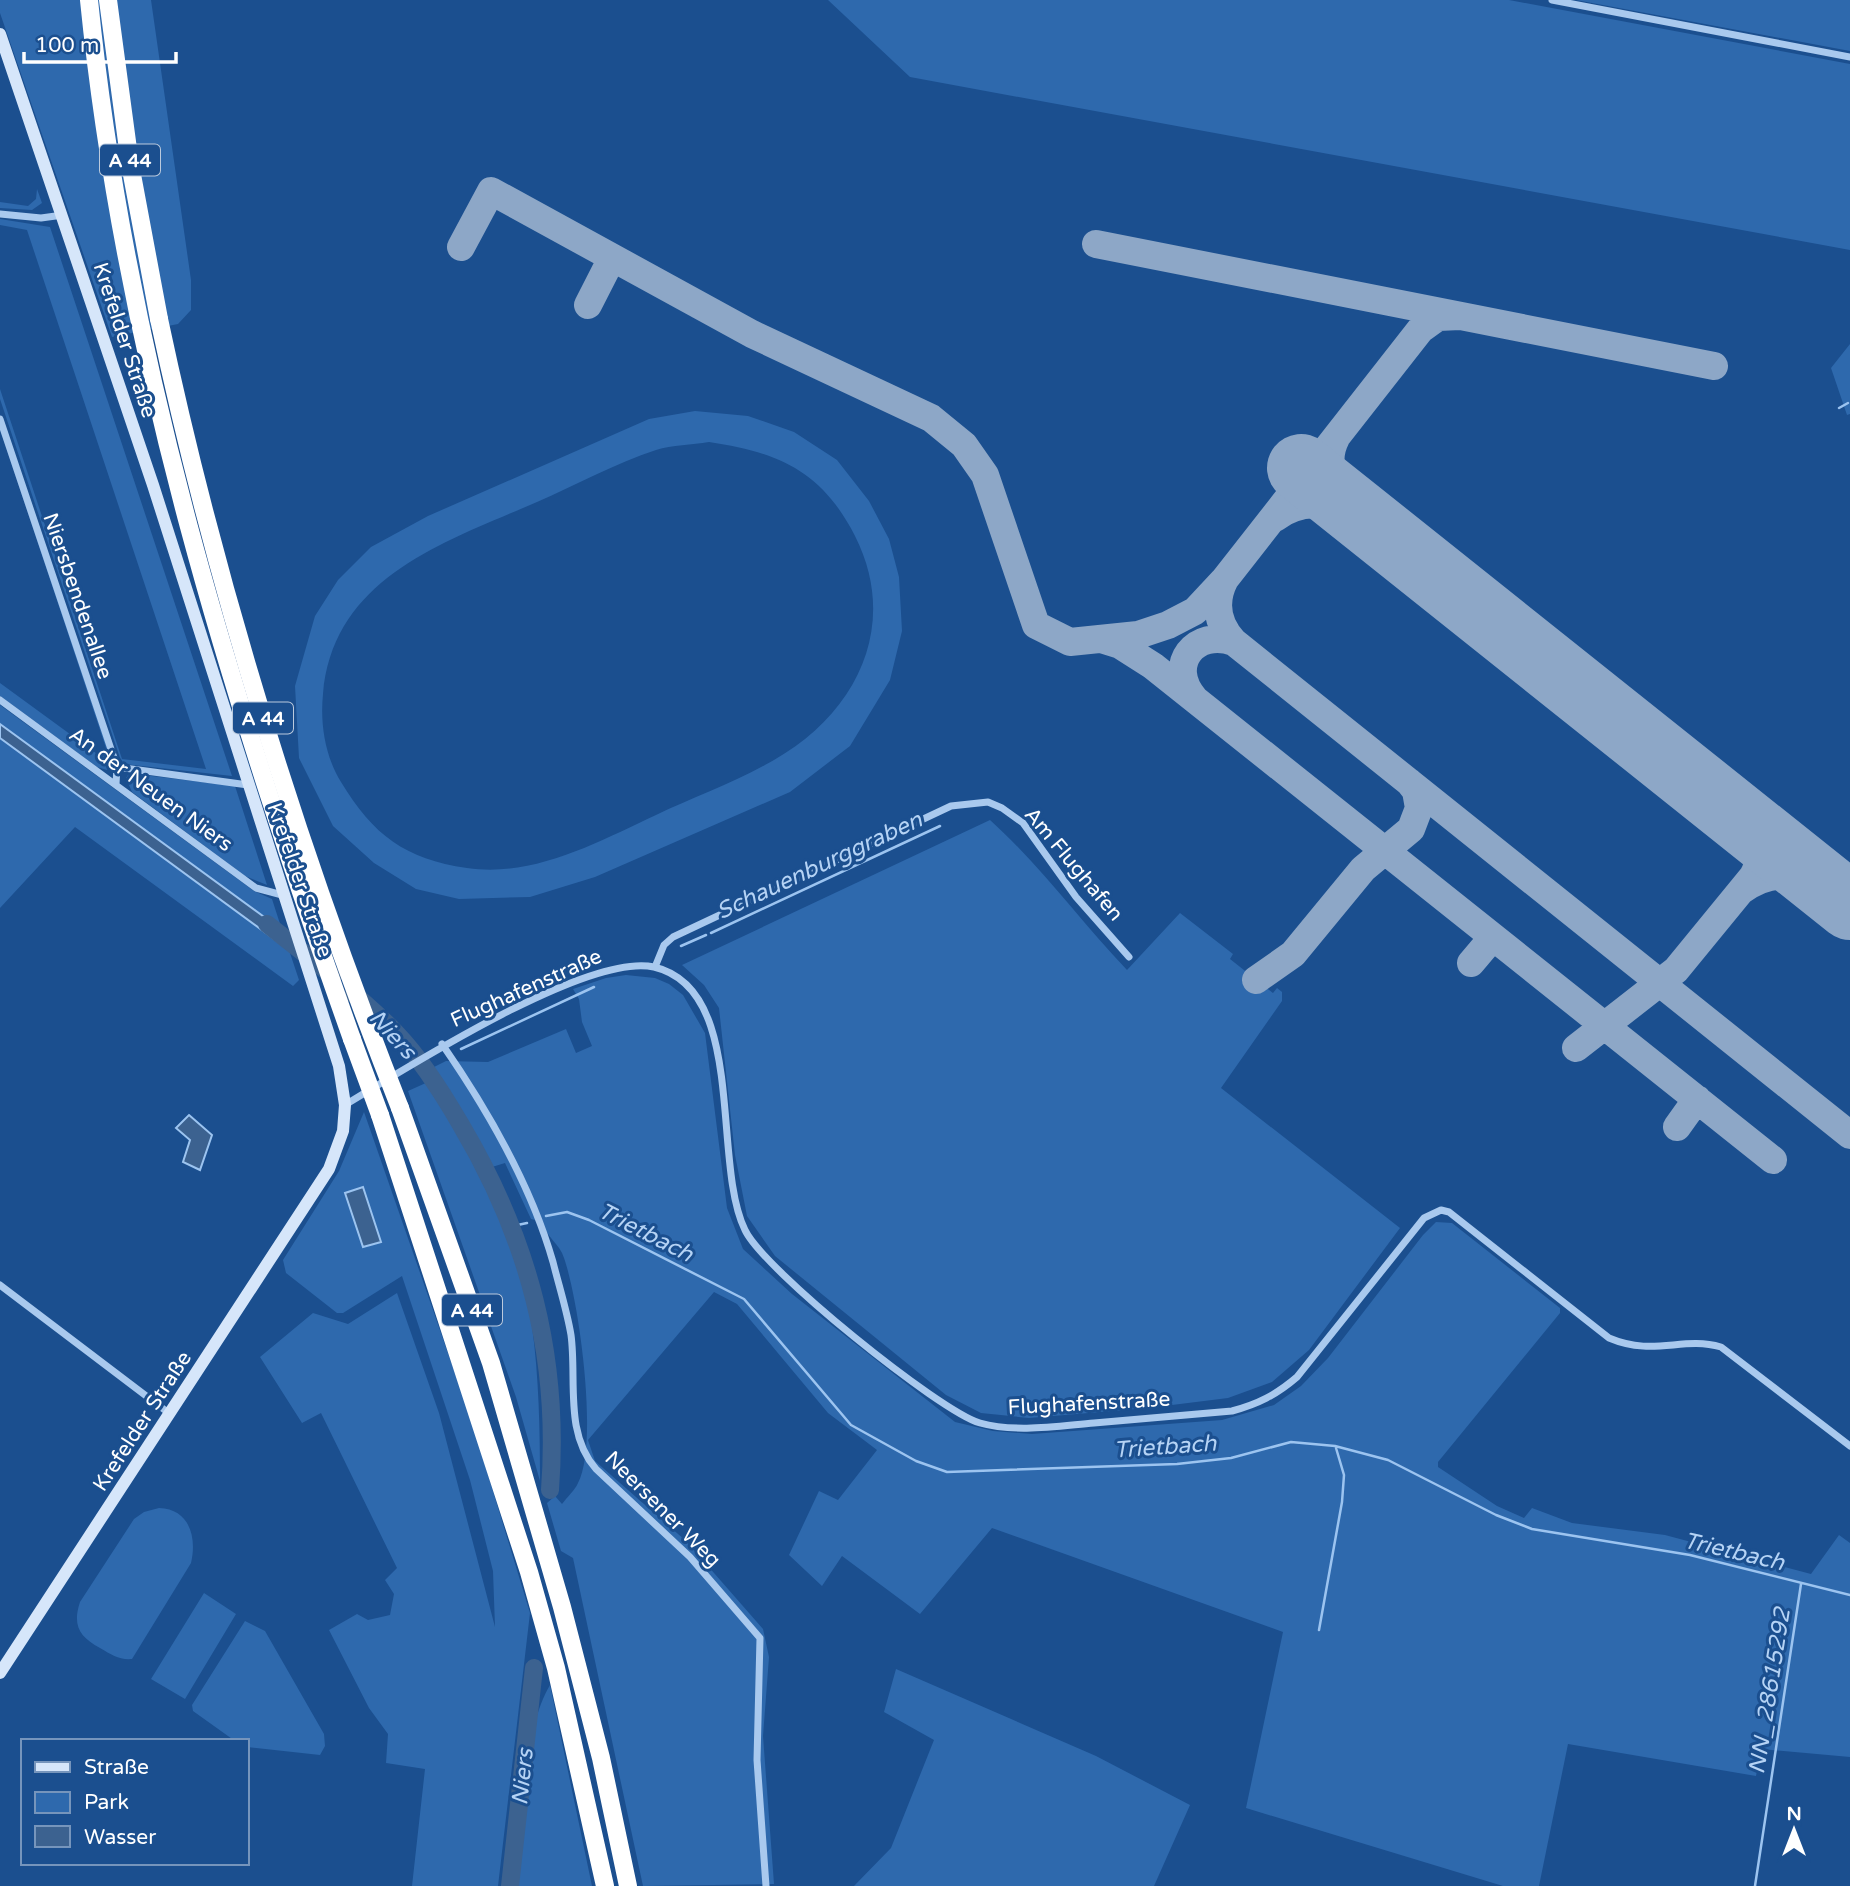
<svg xmlns="http://www.w3.org/2000/svg" width="1850" height="1886" font-family="'Varela Round',sans-serif">
  <rect width="100%" height="100%" fill="#1b4f8f"/>
  <path fill="#2e69ad" fill-rule="evenodd" d="M 0,0 L 151,0 L 191,280 L 191,310 L 178,324 L 112,337 L 0,13 Z
    M 828,0 L 1509,0 L 1850,64 L 1850,250 L 910,77 Z
    M 1576,0 L 1850,0 L 1850,51 Z
    M 37,189 L 42,203 L 32,210 L 0,208 L 0,202 L 28,206 L 36,199 Z
    M 0,219 L 50,227 L 232,776 L 124,764 L 120,758 L 0,399 L 0,389 L 122,759 L 206,769 L 27,230 L 0,225 Z
    M 1850,344 L 1850,414 L 1847,415 L 1831,368 Z
    M 695,411 L 748,416 L 794,432 L 837,460 L 869,501 L 889,539 L 899,577 L 902,631 L 890,680 L 850,746 L 790,792 L 595,877 L 530,897 L 459,899 L 416,889 L 374,863 L 333,826 L 299,758 L 295,686 L 315,616 L 338,580 L 371,547 L 428,516 L 649,419 ZM 709,442 C 778,452 822,471 855,536 C 900,625 857,713 774,760 C 736,782 694,797 656,815 C 598,842 533,878 467,868 C 405,859 373,835 341,782 C 325,756 320,724 323,694 C 333,577 445,542 537,502 C 576,485 616,463 656,450 C 672,445 692,445 709,442 Z
    M 0,429 L 111,757 L 112,765 L 107,770 L 97,767 L 0,696 L 0,683 L 100,756 L 106,748 Z
    M 0,705 L 254,891 L 272,899 L 282,930 L 0,724 Z
    M 0,738 L 289,950 L 299,980 L 293,986 L 75,827 L 0,908 Z
    M 135,774 L 235,786 L 267,885 L 245,876 L 132,792 L 126,778 L 128,775 Z
    M 990,820 C 1041,866 1080,921 1127,970 L 1180,913 L 1233,954 L 1230,959 L 1273,993 L 1277,988 L 1282,992 L 1282,1001 L 1221,1088 L 1400,1228 L 1309,1350 L 1272,1382 L 1228,1398 L 1148,1408 L 1029,1418 L 981,1413 L 946,1395 L 775,1256 L 747,1216 L 735,1155 L 719,1008 L 704,985 L 682,965 Z
    M 626,975 L 655,978 L 669,984 L 683,995 L 705,1033 L 727,1208 L 743,1249 L 792,1294 L 955,1422 L 993,1431 L 1032,1434 L 1222,1420 L 1274,1405 L 1301,1386 L 1328,1358 L 1423,1235 L 1436,1222 L 1452,1223 L 1560,1308 L 1560,1313 L 1438,1462 L 1438,1467 L 1497,1506 L 1524,1518 L 1532,1508 L 1572,1523 L 1665,1535 L 1811,1574 L 1839,1535 L 1850,1543 L 1850,1757 L 1761,1749 L 1756,1776 L 1568,1744 L 1539,1886 L 1503,1886 L 1246,1808 L 1283,1632 L 992,1528 L 920,1614 L 842,1556 L 822,1586 L 789,1555 L 819,1491 L 838,1500 L 877,1450 L 828,1413 L 737,1304 L 714,1292 L 588,1440 L 595,1461 L 686,1541 L 763,1629 L 769,1657 L 763,1736 L 774,1884 L 643,1886 L 573,1558 L 561,1551 L 547,1503 L 555,1496 L 562,1504 C 567,1497 575,1490 578,1483 C 599,1443 579,1301 564,1258 C 560,1244 546,1237 542,1222 L 531,1219 L 505,1163 L 492,1167 L 428,1070 L 446,1061 L 488,1062 L 566,1029 L 576,1053 L 592,1046 L 582,1022 L 579,999 L 573,989 L 606,978 Z
    M 428,1082 C 476,1148 521,1245 532,1326 C 539,1378 540,1430 540,1481 L 516,1397 L 408,1091 Z
    M 364,1112 L 472,1422 L 530,1613 L 498,1886 L 412,1886 L 425,1769 L 386,1763 L 388,1734 L 369,1708 L 329,1630 L 357,1614 L 368,1620 L 390,1615 L 394,1594 L 385,1580 L 397,1568 L 321,1413 L 302,1423 L 260,1357 L 313,1313 L 348,1324 L 397,1293 L 439,1413 L 495,1627 L 493,1571 L 470,1480 L 402,1276 L 343,1313 L 337,1313 L 286,1273 L 283,1260 L 339,1171 ZM 363,1188 L 381,1241 L 364,1247 L 346,1194 Z
    M 159,1508 C 190,1509 197,1538 191,1563 L 132,1659 C 119,1660 112,1655 100,1648 C 80,1637 72,1626 80,1602 L 134,1519 L 144,1512 Z
    M 204,1593 L 236,1614 L 185,1699 L 151,1679 Z
    M 245,1621 L 265,1631 L 324,1734 L 325,1746 L 320,1755 L 247,1747 L 247,1741 L 235,1741 L 193,1711 L 192,1705 Z
    M 896,1669 L 1096,1756 L 1190,1805 L 1154,1886 L 854,1886 L 891,1848 L 934,1740 L 884,1712 Z
    M 550,1685 L 592,1886 L 514,1886 C 520,1829 522,1732 550,1685 Z"/>
  <path fill="#3c6290" stroke="#9cc4f0" stroke-width="2" d="M 0,724 L 282,930 L 289,950 L 0,738 Z
    M 189,1115 L 212,1135 L 200,1170 L 183,1162 L 190,1140 L 176,1128 Z
    M 363,1187 L 381,1242 L 363,1247 L 345,1193 Z"/>
  <g fill="none" stroke-linecap="round" stroke-linejoin="round">
    <path stroke="#9cc4f0" stroke-width="2.5" d="M 1839,408 L 1848,403
      M 711,933 L 940,826
      M 681,946 L 706,935
      M 461,1049 L 594,987
      M 546,1216 L 567,1212 L 589,1220 L 744,1299 L 851,1425 L 916,1461 L 947,1472 L 1177,1464 L 1231,1458 L 1291,1442 L 1335,1446 L 1388,1460 L 1496,1515 L 1532,1529 L 1690,1555 L 1850,1595
      M 513,1226 L 527,1223
      M 1319,1630 L 1342,1502 L 1344,1475 L 1336,1448
      M 1755,1886 L 1801,1584"/>
    <path stroke="#3c6290" stroke-width="18" d="M 267,924 L 333,976
      M 354,994 C 369,1007 384,1020 397,1034 C 422,1060 443,1094 461,1125 C 529,1240 560,1357 550,1490
      M 510,1886 L 534,1668"/>
    <path stroke="#8da7c7" stroke-width="28" d="M 1096,244 L 1714,366
      M 461,247 L 491,191 L 752,334 L 931,418 L 964,445 L 985,475 L 1036,625 L 1070,642 L 1138,635 L 1168,625 L 1195,611 L 1223,581
      M 588,305 L 612,258
      M 1460,316 L 1438,317 L 1420,330 L 1225,579 C 1213,602 1217,624 1234,642 L 1850,1135
      M 1336,438 C 1321,467 1339,488 1355,511
      M 1275,518 C 1300,499 1327,503 1355,511
      M 1104,640 L 1120,645 L 1153,666 L 1773,1160
      M 1194,698 C 1166,665 1195,628 1234,642
      M 1742,890 C 1773,868 1798,873 1829,890
      M 1471,963 L 1493,937
      M 1256,980 L 1293,954 L 1363,869 L 1411,829 L 1419,808 L 1416,791 L 1409,782
      M 1576,1048 L 1676,970 L 1753,876 C 1764,857 1758,841 1747,824
      M 1677,1127 L 1697,1099"/>
    <path stroke="#8da7c7" stroke-width="68" d="M 1301,468 L 1850,906"/>
    <path stroke="#a9c9ee" stroke-width="7" d="M 1552,0 L 1850,57
      M 0,214 L 41,218 L 63,215
      M 0,419 L 117,767 L 116,784
      M 0,700 L 256,888 L 286,896
      M 117,767 L 248,785
      M 655,967 L 664,945 L 673,937 L 951,806 L 988,802 L 1002,808 L 1023,823 L 1076,897 L 1129,957
      M 442,1044 C 487,1109 531,1185 553,1262 C 559,1286 567,1311 571,1335 C 577,1379 564,1433 596,1469 L 690,1557 L 760,1638 L 757,1760 L 766,1886
      M 345,1105 C 405,1069 588,952 654,967 C 748,989 711,1161 745,1230 C 763,1269 939,1411 980,1423 C 1016,1433 1058,1426 1094,1423 C 1140,1419 1186,1415 1232,1411 C 1258,1404 1276,1395 1297,1377 L 1424,1218 L 1441,1210 L 1449,1212 L 1609,1338 C 1654,1357 1682,1336 1721,1347 L 1850,1446
      M 0,1285 L 170,1414"/>
    <path stroke="#d6e6fa" stroke-width="12" d="M 0,34 L 153,485 L 339,1066 L 345,1105 L 343,1131 L 329,1169 L 314,1192 L 0,1673"/>
    <path stroke="#fff" stroke-width="18" d="M 89,0 C 125,358 232,701 352,1039
      M 108,0 L 130,164 L 159,319
      M 400,1108 L 491,1363 L 562,1607 L 601,1758 L 628,1886
      M 380,1115 L 529,1572 L 556,1668 L 605,1886"/>
    <path stroke="#fff" stroke-width="18" d="M 159,319 C 216,588 299,852 400,1108
      M 352,1039 L 380,1115"/>
  </g>
  <g text-anchor="middle" stroke-width="6" stroke-linejoin="round" paint-order="stroke">
    <g fill="#1b4f8f" stroke="#bbcadd" stroke-width="2">
      <rect x="100" y="144.5" width="60" height="31" rx="5"/>
      <rect x="233" y="702.5" width="60" height="31" rx="5"/>
      <rect x="442" y="1294.5" width="60" height="31" rx="5"/>
    </g>
    <g font-size="19" font-weight="bold" fill="#fff">
      <text x="130" y="167">A 44</text>
      <text x="263" y="725">A 44</text>
      <text x="472" y="1317">A 44</text>
    </g>
    <g font-size="21" fill="#fff" stroke="#1b4f8f">
      <text transform="translate(125 340) rotate(72)" y="7">Krefelder Straße</text>
      <text transform="translate(78 596) rotate(71)" y="7">Niersbendenallee</text>
      <text transform="translate(151 789) rotate(36)" y="7">An der Neuen Niers</text>
      <text transform="translate(1074 864) rotate(50)" y="7">Am Flughafen</text>
      <text transform="translate(300 880) rotate(71)" y="7">Krefelder Straße</text>
      <text transform="translate(526 988) rotate(-24)" y="7">Flughafenstraße</text>
      <text transform="translate(1089 1403) rotate(-3)" y="7">Flughafenstraße</text>
      <text transform="translate(142 1421) rotate(-57)" y="7">Krefelder Straße</text>
      <text transform="translate(663 1509) rotate(45)" y="7">Neersener Weg</text>
    </g>
    <g font-size="23" font-style="italic" fill="#b5d3f5" stroke="#1b4f8f">
      <text transform="translate(819 865) rotate(-25)" y="8">Schauenburggraben</text>
      <text transform="translate(393 1034) rotate(48)" y="8">Niers</text>
      <text transform="translate(646 1232) rotate(27)" y="8">Trietbach</text>
      <text transform="translate(1165 1446) rotate(-4)" y="8">Trietbach</text>
      <text transform="translate(1734 1551) rotate(13)" y="8">Trietbach</text>
      <text transform="translate(1769 1691) rotate(-81)" y="8">NN_28615292</text>
      <text transform="translate(522 1777) rotate(-84)" y="8">Niers</text>
    </g>
  </g>
  <rect x="21" y="1739" width="228" height="126" fill="#1b4f8f" stroke="#7695bc" stroke-width="2"/>
  <rect x="35" y="1762" width="35" height="10" fill="#d6e6fa" stroke="#7695bc" stroke-width="2"/>
  <text x="84" y="1774" font-size="21" fill="#ffffff">Straße</text>
  <rect x="35" y="1792" width="35" height="21" fill="#2e69ad" stroke="#7695bc" stroke-width="2"/>
  <text x="84" y="1809" font-size="21" fill="#ffffff">Park</text>
  <rect x="35" y="1826" width="35" height="21" fill="#3c6290" stroke="#7695bc" stroke-width="2"/>
  <text x="84" y="1844" font-size="21" fill="#ffffff">Wasser</text>
  <g transform="translate(1794 1830)" stroke="#1b4f8f" stroke-width="5" paint-order="stroke">
  <path d="M0-5L12 26L0 18L-12 26Z" fill="#ffffff"/>
  <text y="-10" font-size="19" font-weight="bold" text-anchor="middle" fill="#ffffff">N</text>
  </g>
  <path d="M24 52v10h152v-10" fill="none" stroke="#ffffff" stroke-width="3.5"/>
  <text x="35" y="52" font-size="21" fill="#ffffff" stroke="#1b4f8f" stroke-width="5" paint-order="stroke">100 m</text>
</svg>
